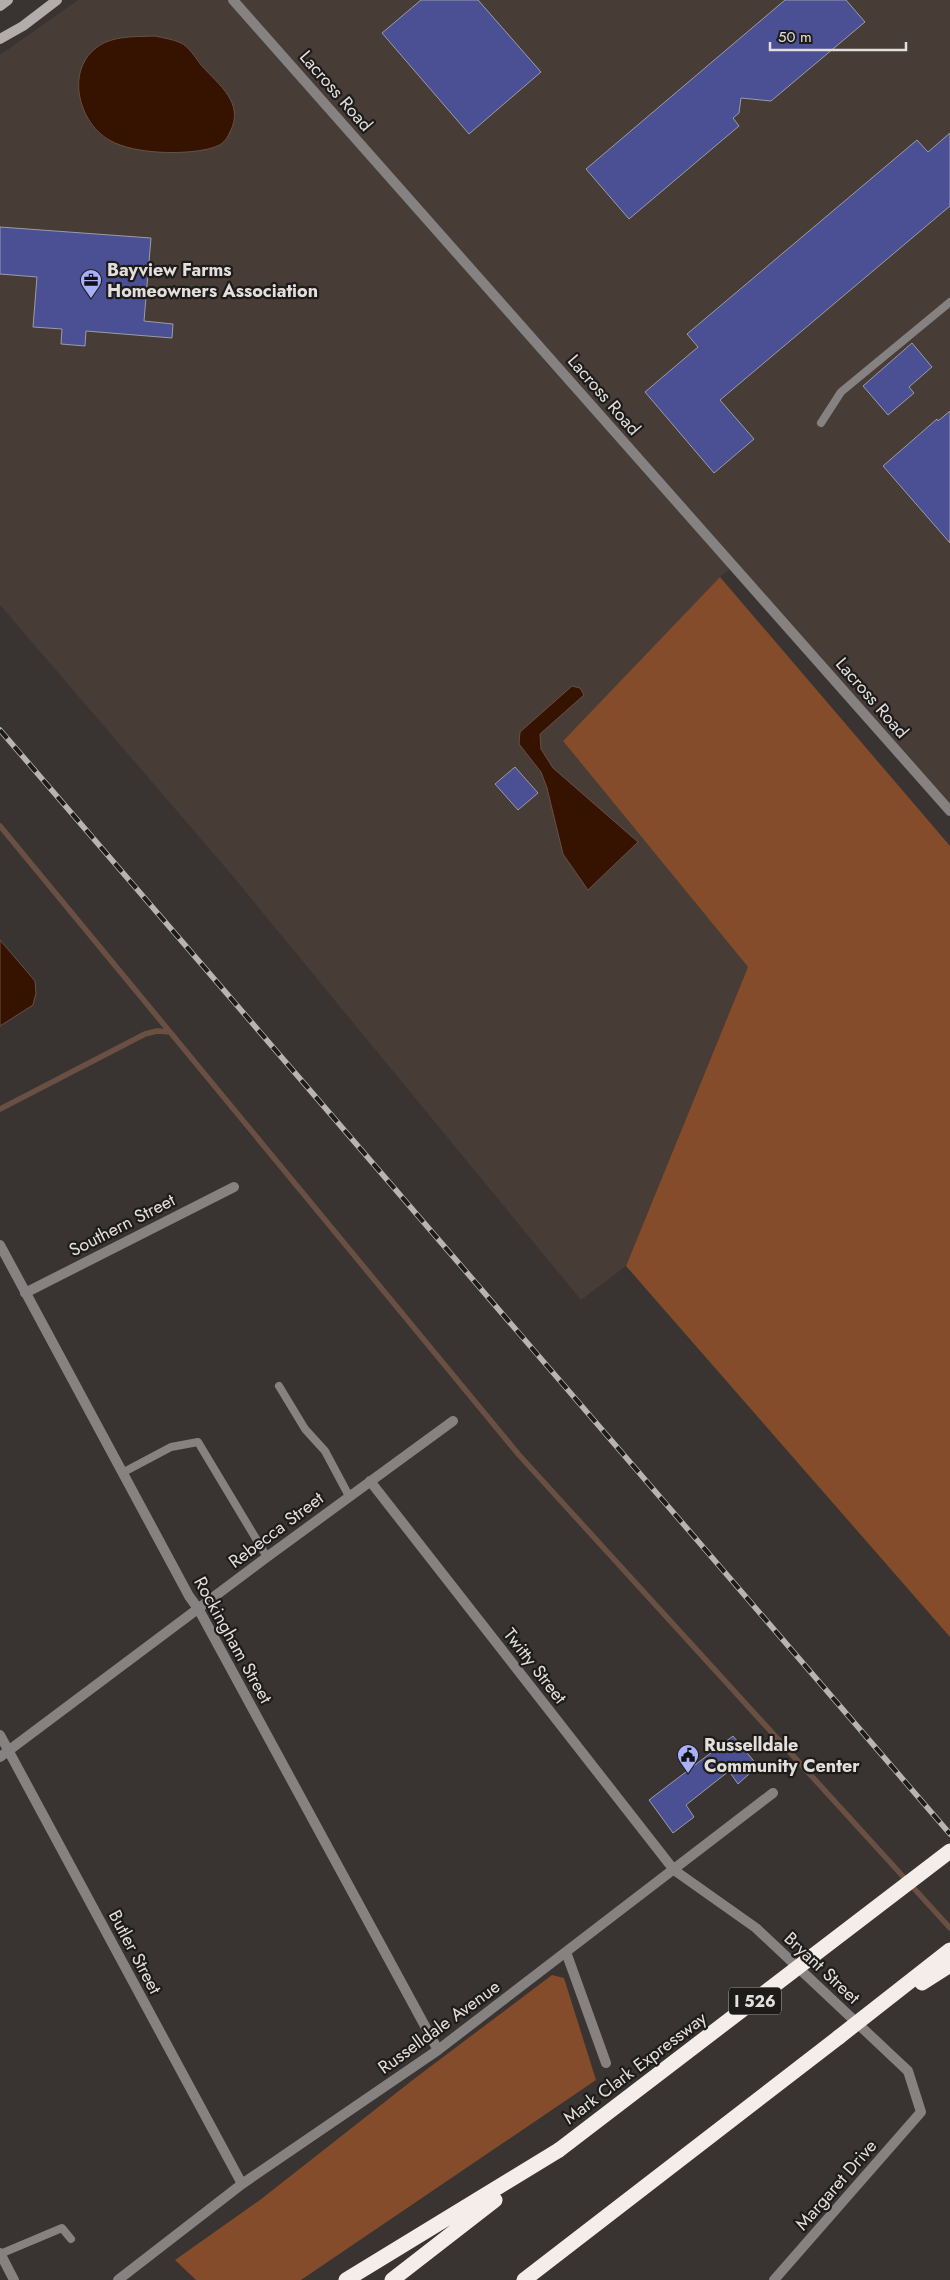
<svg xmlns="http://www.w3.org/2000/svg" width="950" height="2280" font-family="Jost,sans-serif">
  <rect width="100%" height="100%" fill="#393431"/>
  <path fill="#473c36" d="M 78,0 L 950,0 L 950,811 L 734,566 L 720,577 L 563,741 L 748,967 L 626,1266 L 581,1300 L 231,874 L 0,605 L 0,55 Z"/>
  <path fill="#844c2b" d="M 720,577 L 950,846 L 950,1637 L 626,1266 L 748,967 L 563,741 Z
    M 552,1975 L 564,1978 L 596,2080 L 301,2280 L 196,2280 L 175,2260 L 260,2200 L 414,2079 Z"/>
  <path fill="#361200" stroke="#6a5042" d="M 155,36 C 163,38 173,39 181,43 C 188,46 196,58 201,65 C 219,85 245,103 230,132 C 225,143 220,146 208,149 C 182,155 135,154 111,141 C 79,124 65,72 96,48 C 112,35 136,37 155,36 Z
    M 572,686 L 580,688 L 584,695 L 540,734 L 541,749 L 553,768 L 638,842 L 588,890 L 563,854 L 547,788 L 541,772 L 519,744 L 520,732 Z
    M 0,940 L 35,981 L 36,993 L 33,1005 L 0,1026 Z"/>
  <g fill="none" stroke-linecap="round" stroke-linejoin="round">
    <path stroke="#6a5042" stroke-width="5.5" d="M 0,826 L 519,1455 L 950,1928
      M 0,1109 L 145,1034 L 157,1031 L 170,1032"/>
  </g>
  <path fill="#4b4f94" stroke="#9c9da3" d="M 421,0 L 478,0 L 541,72 L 469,134 L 382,33 Z
    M 785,0 L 846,0 L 865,22 L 771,101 L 741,98 L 739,113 L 733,118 L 739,126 L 629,219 L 586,169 Z
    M 950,133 L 950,206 L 720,400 L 754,439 L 714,473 L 645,392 L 698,347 L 687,334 L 917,140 L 928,152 Z
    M 0,227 L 151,238 L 144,321 L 173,324 L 172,338 L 86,331 L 85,346 L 61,344 L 62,329 L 33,327 L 37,277 L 0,274 Z
    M 912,343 L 932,367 L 909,387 L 914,393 L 888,415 L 863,386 Z
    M 950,411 L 950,543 L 883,466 L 937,419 L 938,421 Z
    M 515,767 L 538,793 L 518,810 L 495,784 Z
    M 733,1736 L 758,1766 L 738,1784 L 729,1771 L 686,1805 L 694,1817 L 673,1833 L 649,1800 Z"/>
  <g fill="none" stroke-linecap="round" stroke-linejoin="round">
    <path stroke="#858281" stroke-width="8" d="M 821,423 L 841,392 L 950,302
      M 279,1386 L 305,1429 L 325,1451 L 349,1496
      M 122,1473 L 171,1447 L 198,1442 L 267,1557
      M 0,2254 L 62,2228 L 71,2239"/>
    <path stroke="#858281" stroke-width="10" d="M 233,0 L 950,811
      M 0,1245 L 189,1596 L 199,1610 L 438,2050
      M 25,1293 L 234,1187
      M 370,1481 L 674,1870 L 756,1928 L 908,2071 L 921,2112 L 774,2280
      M 0,1735 L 242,2184
      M 0,1757 L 267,1557 L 453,1421
      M 566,1952 L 606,2063
      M 0,2253 L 14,2280
      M 118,2280 L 242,2184 L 438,2050 L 773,1793"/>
    <path stroke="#b2adab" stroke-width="10" d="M 0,6 L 8,0
      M 0,39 L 23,26 L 57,0"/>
    <path stroke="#f4edea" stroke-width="15" d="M 346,2280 L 559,2150
      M 392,2280 L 495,2200
      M 524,2280 L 839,2037"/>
    <g stroke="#b8b4b2" stroke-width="5.5">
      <path id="rail" d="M 0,730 L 950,1834"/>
    </g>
    <use href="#rail" stroke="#1e1c1b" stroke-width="4" stroke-dasharray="11" stroke-linecap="butt"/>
    <path stroke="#f4edea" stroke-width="15" d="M 922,1983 L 950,1965
      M 839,2037 L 950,1950
      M 559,2150 L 950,1851"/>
  </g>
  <defs>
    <g id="office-pin" transform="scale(1.125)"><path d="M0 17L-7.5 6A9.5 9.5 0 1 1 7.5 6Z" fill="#a8b0fc" stroke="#1e1c1b"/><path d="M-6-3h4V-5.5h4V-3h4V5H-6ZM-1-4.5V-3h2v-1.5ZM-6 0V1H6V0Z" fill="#111"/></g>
    <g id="civic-pin" transform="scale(1.125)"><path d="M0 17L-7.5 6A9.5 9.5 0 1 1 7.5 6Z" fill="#a8b0fc" stroke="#1e1c1b"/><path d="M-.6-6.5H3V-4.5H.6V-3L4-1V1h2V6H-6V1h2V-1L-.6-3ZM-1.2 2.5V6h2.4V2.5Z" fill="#111"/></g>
  </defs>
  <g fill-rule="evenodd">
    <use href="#office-pin" x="91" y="280"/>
    <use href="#civic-pin" x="688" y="1755"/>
  </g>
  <g text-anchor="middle" stroke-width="4.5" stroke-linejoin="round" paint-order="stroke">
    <rect fill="#1e1c1b" stroke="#a7a4a3" stroke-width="1" x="729" y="1987.5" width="52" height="27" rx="4"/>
    <g font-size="16" font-weight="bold" fill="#e2dfdd">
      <text x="755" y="2007">I 526</text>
    </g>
    <g font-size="18" fill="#e2dfdd" stroke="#1e1c1b">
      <text transform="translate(336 91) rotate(49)" y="6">Lacross Road</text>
      <text transform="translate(604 395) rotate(49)" y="6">Lacross Road</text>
      <text transform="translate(872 698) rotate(49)" y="6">Lacross Road</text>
      <text transform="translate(122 1225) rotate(-27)" y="6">Southern Street</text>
      <text transform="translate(276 1530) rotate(-37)" y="6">Rebecca Street</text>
      <text transform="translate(233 1640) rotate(61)" y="6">Rockingham Street</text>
      <text transform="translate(535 1666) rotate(52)" y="6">Twitty Street</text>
      <text transform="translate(135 1952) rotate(62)" y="6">Butler Street</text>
      <text transform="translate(822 1968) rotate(43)" y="6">Bryant Street</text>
      <text transform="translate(439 2027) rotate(-36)" y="6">Russelldale Avenue</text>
      <text transform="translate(635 2068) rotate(-37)" y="6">Mark Clark Expressway</text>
      <text transform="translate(836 2185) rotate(-49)" y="6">Margaret Drive</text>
    </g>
    <g font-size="18" font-weight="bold" fill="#e2dfdd" stroke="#1e1c1b" text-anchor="start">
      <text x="107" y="276">Bayview Farms<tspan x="107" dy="21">Homeowners Association</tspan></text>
      <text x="704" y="1751">Russelldale<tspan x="704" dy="21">Community Center</tspan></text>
    </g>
  </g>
  <path d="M770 42v8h136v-8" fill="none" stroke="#e2dfdd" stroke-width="2.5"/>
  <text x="778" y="42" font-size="15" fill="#e2dfdd" stroke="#1e1c1b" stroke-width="4" paint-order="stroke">50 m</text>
</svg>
